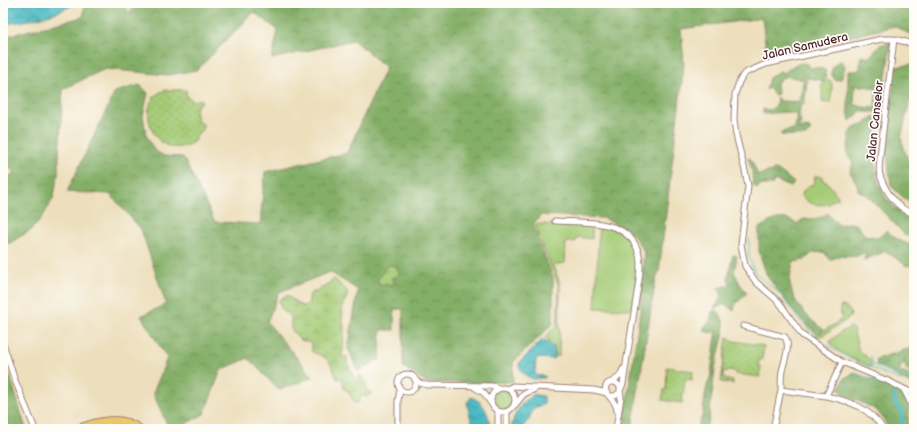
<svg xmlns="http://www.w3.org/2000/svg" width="917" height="432" font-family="'Balsamiq Sans',sans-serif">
  <defs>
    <pattern id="forest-crowns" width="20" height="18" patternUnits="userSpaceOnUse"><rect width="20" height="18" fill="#84af67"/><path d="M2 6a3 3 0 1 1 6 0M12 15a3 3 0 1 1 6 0" fill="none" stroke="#6e8e55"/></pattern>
    <pattern id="wetland-marsh" width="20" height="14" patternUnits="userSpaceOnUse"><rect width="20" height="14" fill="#a5cb76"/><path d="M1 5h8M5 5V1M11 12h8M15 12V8" fill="none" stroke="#90ae66"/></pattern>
    <pattern id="park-dots" width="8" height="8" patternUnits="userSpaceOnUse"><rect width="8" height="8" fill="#a5cb76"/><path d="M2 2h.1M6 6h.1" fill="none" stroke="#90ae66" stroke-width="1.8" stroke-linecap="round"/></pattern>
    <pattern id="water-waves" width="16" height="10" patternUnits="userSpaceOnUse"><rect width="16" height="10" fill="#4ab9c1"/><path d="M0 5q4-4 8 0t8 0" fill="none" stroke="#40969d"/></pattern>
  </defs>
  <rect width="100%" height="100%" fill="#fdfcf7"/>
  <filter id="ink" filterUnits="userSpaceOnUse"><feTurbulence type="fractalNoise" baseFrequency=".025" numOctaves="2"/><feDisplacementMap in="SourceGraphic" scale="8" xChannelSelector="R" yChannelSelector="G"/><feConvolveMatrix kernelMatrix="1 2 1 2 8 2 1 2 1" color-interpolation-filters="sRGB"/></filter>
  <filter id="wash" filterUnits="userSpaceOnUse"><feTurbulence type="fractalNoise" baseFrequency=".012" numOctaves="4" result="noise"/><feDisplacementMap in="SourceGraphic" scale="16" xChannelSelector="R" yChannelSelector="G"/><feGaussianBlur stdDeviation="0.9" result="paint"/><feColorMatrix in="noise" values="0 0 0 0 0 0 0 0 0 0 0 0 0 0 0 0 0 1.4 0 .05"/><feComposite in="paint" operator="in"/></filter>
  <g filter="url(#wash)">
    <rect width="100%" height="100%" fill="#eddfbc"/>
    <path fill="#a5cb76" stroke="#787550" d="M 827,80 L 830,80 L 832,84 L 831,103 L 822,102 L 822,84 Z
      M 815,176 L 822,177 L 823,181 L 827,182 L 839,198 L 831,201 L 829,204 C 818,206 809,205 802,196 L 803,191 L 810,185 L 814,184 Z
      M 535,224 L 589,226 L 592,229 L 592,239 L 577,237 L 575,242 L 566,242 L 565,263 L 554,265 L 560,284 L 559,357 L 556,356 L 554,344 L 545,337 L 557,326 L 559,287 Z
      M 602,226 C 608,228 615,229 620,232 C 648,249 637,281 633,307 L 631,309 L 595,308 L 599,228 Z
      M 851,327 L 853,329 L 859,351 L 866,356 L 872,364 L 871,367 C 859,361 834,353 830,341 L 841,332 Z"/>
    <path fill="url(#forest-crowns)" stroke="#676749" d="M 85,3 L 123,3 L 124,7 L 130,13 L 132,6 L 139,7 L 145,3 L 914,3 L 914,36 L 894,26 L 767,57 L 762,18 L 681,29 L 684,64 L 659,271 L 655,283 L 632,429 L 623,429 L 640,312 L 644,251 L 630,231 L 603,218 L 541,215 L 533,224 L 553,278 L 553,324 L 513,362 L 513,382 L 427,383 L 403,367 L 403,309 L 394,309 L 394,330 L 381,330 L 380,359 L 358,371 L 348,348 L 358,290 L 330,272 L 279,292 L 267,322 L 313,377 L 279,390 L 248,358 L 221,370 L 204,414 L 176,429 L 169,429 L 153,393 L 167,358 L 141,316 L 166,304 L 141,229 L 110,194 L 67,192 L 115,92 L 140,85 L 148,93 L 143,115 L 146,135 L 154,150 L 164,156 L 183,157 L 215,222 L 260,224 L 265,172 L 347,153 L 386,67 L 353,40 L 272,59 L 278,30 L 254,12 L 197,70 L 168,75 L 105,69 L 63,89 L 58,175 L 53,199 L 43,216 L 31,230 L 8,244 L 3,228 L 3,177 L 15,174 L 3,160 L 3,37 L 83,17 Z
      M 891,42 L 882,103 L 875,105 L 876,88 L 855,85 L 854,104 L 862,107 L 880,108 L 878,112 L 860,112 L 850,121 L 848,111 L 848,71 L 856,71 L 860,69 L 861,56 L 869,58 L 880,45 Z
      M 841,61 L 845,66 L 841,79 L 835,80 L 831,73 L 833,66 L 837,62 Z
      M 802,63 L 808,64 L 810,68 L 820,68 L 825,70 L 827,77 L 822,83 L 822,80 L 806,78 L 804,80 C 793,78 785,72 777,83 L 778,94 L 774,95 L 769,88 L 766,90 L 769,78 L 780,71 L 784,73 L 794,65 Z
      M 914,64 L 914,90 L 912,91 L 901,138 L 914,180 L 914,207 L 891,186 L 887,154 L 895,67 Z
      M 807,80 L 805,100 L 803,105 L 800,106 L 799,116 L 801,122 L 798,130 L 805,127 L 810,128 L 810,132 L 805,136 L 781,135 L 781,132 L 794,129 L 797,120 L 796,114 L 785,112 L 763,114 L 763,109 L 770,110 L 776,106 L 777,97 L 779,101 C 786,101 793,102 800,101 L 803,82 Z
      M 873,116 L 877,118 C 878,151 866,183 896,208 C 902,212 907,217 914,219 L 914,236 L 905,235 L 870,198 L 858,190 L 857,184 L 850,172 L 853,163 L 847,153 L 849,141 L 849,133 L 858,125 L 865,125 L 867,121 Z
      M 748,158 L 751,159 L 758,175 L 775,170 L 782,173 L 794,183 L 791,187 L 774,180 L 772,185 L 760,185 L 757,189 L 753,185 L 752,170 Z
      M 827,213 L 839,225 L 850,223 L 857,225 L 865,235 L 878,238 L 886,231 L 900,241 L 914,246 L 914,264 L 907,266 L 886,251 L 864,260 L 866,251 C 863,253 860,255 857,256 C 847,258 840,254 830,260 L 824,252 L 812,253 L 805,260 L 793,262 C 792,269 789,278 790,284 C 793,304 809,319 824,330 L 818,335 L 796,314 L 767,276 L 759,252 L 759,228 C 774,219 781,214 797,224 C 805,215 812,221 821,217 C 823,217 825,215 827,213 Z
      M 733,255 L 737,256 L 734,272 L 740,284 L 747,293 L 735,305 L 734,311 L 725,304 L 714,309 L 722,295 L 718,288 L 730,285 L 728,278 Z
      M 715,311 L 719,312 L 724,323 L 724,332 L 715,368 L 709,420 L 706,429 L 697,429 C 698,425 700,421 702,417 C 705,406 704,389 710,379 L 716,337 L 714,330 L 711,333 L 704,331 L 704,327 L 710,321 L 712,312 Z
      M 914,347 L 914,351 L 911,353 L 914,359 L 913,370 L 910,371 L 906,369 L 904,363 L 906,357 L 899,371 L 914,377 L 914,386 L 877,365 L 876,359 Z
      M 3,353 L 26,429 L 3,429 Z
      M 855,373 C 869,379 904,389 908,404 C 911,412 907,421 908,429 L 889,429 C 885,423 881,414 876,410 C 866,403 846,398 839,389 L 844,378 Z"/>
    <path fill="url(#wetland-marsh)" stroke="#787550" d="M 395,264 L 399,273 L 397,277 L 391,278 L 394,282 L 393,285 L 381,285 L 380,283 L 378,282 L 378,278 C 384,274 383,269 389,265 L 393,266 Z
      M 334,279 L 337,281 L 347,291 L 347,297 L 343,304 L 342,319 L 344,326 L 343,350 L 341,356 L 347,357 L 347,363 L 356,381 L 359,382 L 360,375 L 367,383 L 366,387 L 368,392 L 372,393 L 366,397 L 361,395 L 359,402 L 355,403 L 348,391 L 344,389 L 342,378 L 337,379 C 331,363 329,357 312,352 L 311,343 L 300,340 L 291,329 L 291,317 L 281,309 L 279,300 L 287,295 L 301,306 L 308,305 L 310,294 L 324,287 Z"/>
    <path fill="url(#park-dots)" stroke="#787550" d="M 172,90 L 186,90 L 187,97 L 194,101 L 201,99 L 202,103 L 197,104 L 198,107 L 195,108 L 197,122 L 200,122 L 203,124 L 203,130 L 198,133 C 195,142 191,146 180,147 C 176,147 171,148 168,146 C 148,139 139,100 163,91 C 165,90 169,90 172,90 Z
      M 841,306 C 847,307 850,309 851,315 L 848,319 L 817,339 L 815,336 L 819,334 L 842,319 L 840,309 Z
      M 727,337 L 734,341 L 764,346 L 762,359 L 759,361 L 758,363 L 761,366 L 760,377 L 735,374 L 735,371 L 727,370 L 726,372 L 724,372 C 721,379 727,380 733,381 L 733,384 L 721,382 Z
      M 667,367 L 693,371 L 692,380 L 685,379 L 682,403 L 662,400 L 664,390 L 666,390 Z
      M492 400a10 10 0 1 1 20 0a10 10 0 1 1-20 0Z"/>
    <path fill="url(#water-waves)" stroke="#4a6c76" d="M 3,3 L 77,3 C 53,16 30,21 3,24 Z
      M 542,340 L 545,340 L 553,346 L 555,357 L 553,359 L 536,358 L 535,375 L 545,376 L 545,378 C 542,378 537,379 534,379 C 527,378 518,370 519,363 Z
      M 534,394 L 541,396 L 544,396 L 544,404 L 536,407 L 531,412 L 530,418 L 521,429 L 511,429 C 514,412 520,404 534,394 Z
      M 471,397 C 484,401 490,416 490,429 L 477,429 C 470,421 469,413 467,402 L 469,401 Z"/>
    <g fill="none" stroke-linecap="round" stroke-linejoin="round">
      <path stroke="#4ab9c1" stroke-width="1" d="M 749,239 L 749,257 L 755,273 L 779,293 L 800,320 L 817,338
        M 827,345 L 851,359 L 902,381 L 909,374
        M 870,356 L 872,364 L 906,379
        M 855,374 L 890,388 L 895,392 L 895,396"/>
      <path stroke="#4ab9c1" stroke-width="4" d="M 895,396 C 892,404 898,405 901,411 C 903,417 902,424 902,429"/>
    </g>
  </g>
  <g filter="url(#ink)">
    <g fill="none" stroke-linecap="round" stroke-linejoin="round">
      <g stroke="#9c7f74" stroke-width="7">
        <path id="minor" d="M 894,39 L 880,156 C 880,162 878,169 880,175 C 885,191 897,209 914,214
          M 914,44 L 894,39 L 882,39 L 766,64 L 747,72 L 743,75 L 739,82 L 735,94 L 734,120 L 736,135 L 745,171 L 748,186 L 741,244 L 745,266 L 756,282 L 779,302 L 802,335 L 842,362 L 888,381 L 914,394
          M 555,221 C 574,222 602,221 618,229 C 629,234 636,243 639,254 C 642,269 638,285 636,299 C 632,327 627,356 623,384 L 620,391 L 621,397 L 616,429
          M 743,326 L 785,337 C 791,346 784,361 782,371 C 781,377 781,384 781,390
          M 3,343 L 14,378 L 35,429
          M 842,362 L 826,396 C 850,401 870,408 883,429
          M398 383a9 9 0 1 1 18 0a9 9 0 1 1-18 0Z
          M 415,380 L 420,383 L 427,385 L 492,386 L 499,388
          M 612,382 L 620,376 L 623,369
          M 474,387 L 484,393 L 490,402
          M491 400a12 12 0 1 1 24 0a12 12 0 1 1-24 0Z
          M 507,389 L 513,386 L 594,390 L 607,393
          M 904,390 L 913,408 L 914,419
          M 609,396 L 615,396 L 620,392 L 620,387 C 615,378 603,382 606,391 C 608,399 616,399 617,411
          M 515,405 L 524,394 L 535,389
          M 498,412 L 498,429
          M 398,429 L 398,401 L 400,389
          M 507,429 L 507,412
          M 773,429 L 781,390 L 826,396
          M 914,429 L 914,418"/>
      </g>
      <g stroke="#9c7f74" stroke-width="9">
        <path id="highway" d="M 77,429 C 98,421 121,415 140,429
          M 95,429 L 111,427 L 121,429"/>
      </g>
      <use href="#minor" stroke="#fff" stroke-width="5"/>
      <use href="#highway" stroke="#ecc669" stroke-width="7"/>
    </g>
  </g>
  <g text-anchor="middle" stroke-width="3.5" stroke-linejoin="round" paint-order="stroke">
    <g font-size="12" fill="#4a1f2b" stroke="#fdfcf7">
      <text transform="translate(805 46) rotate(-13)" y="4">Jalan Samudera</text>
      <text transform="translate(875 121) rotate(-84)" y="4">Jalan Canselor</text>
    </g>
  </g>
  <rect width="917" height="432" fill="none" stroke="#fdfcf7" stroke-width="16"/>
</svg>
